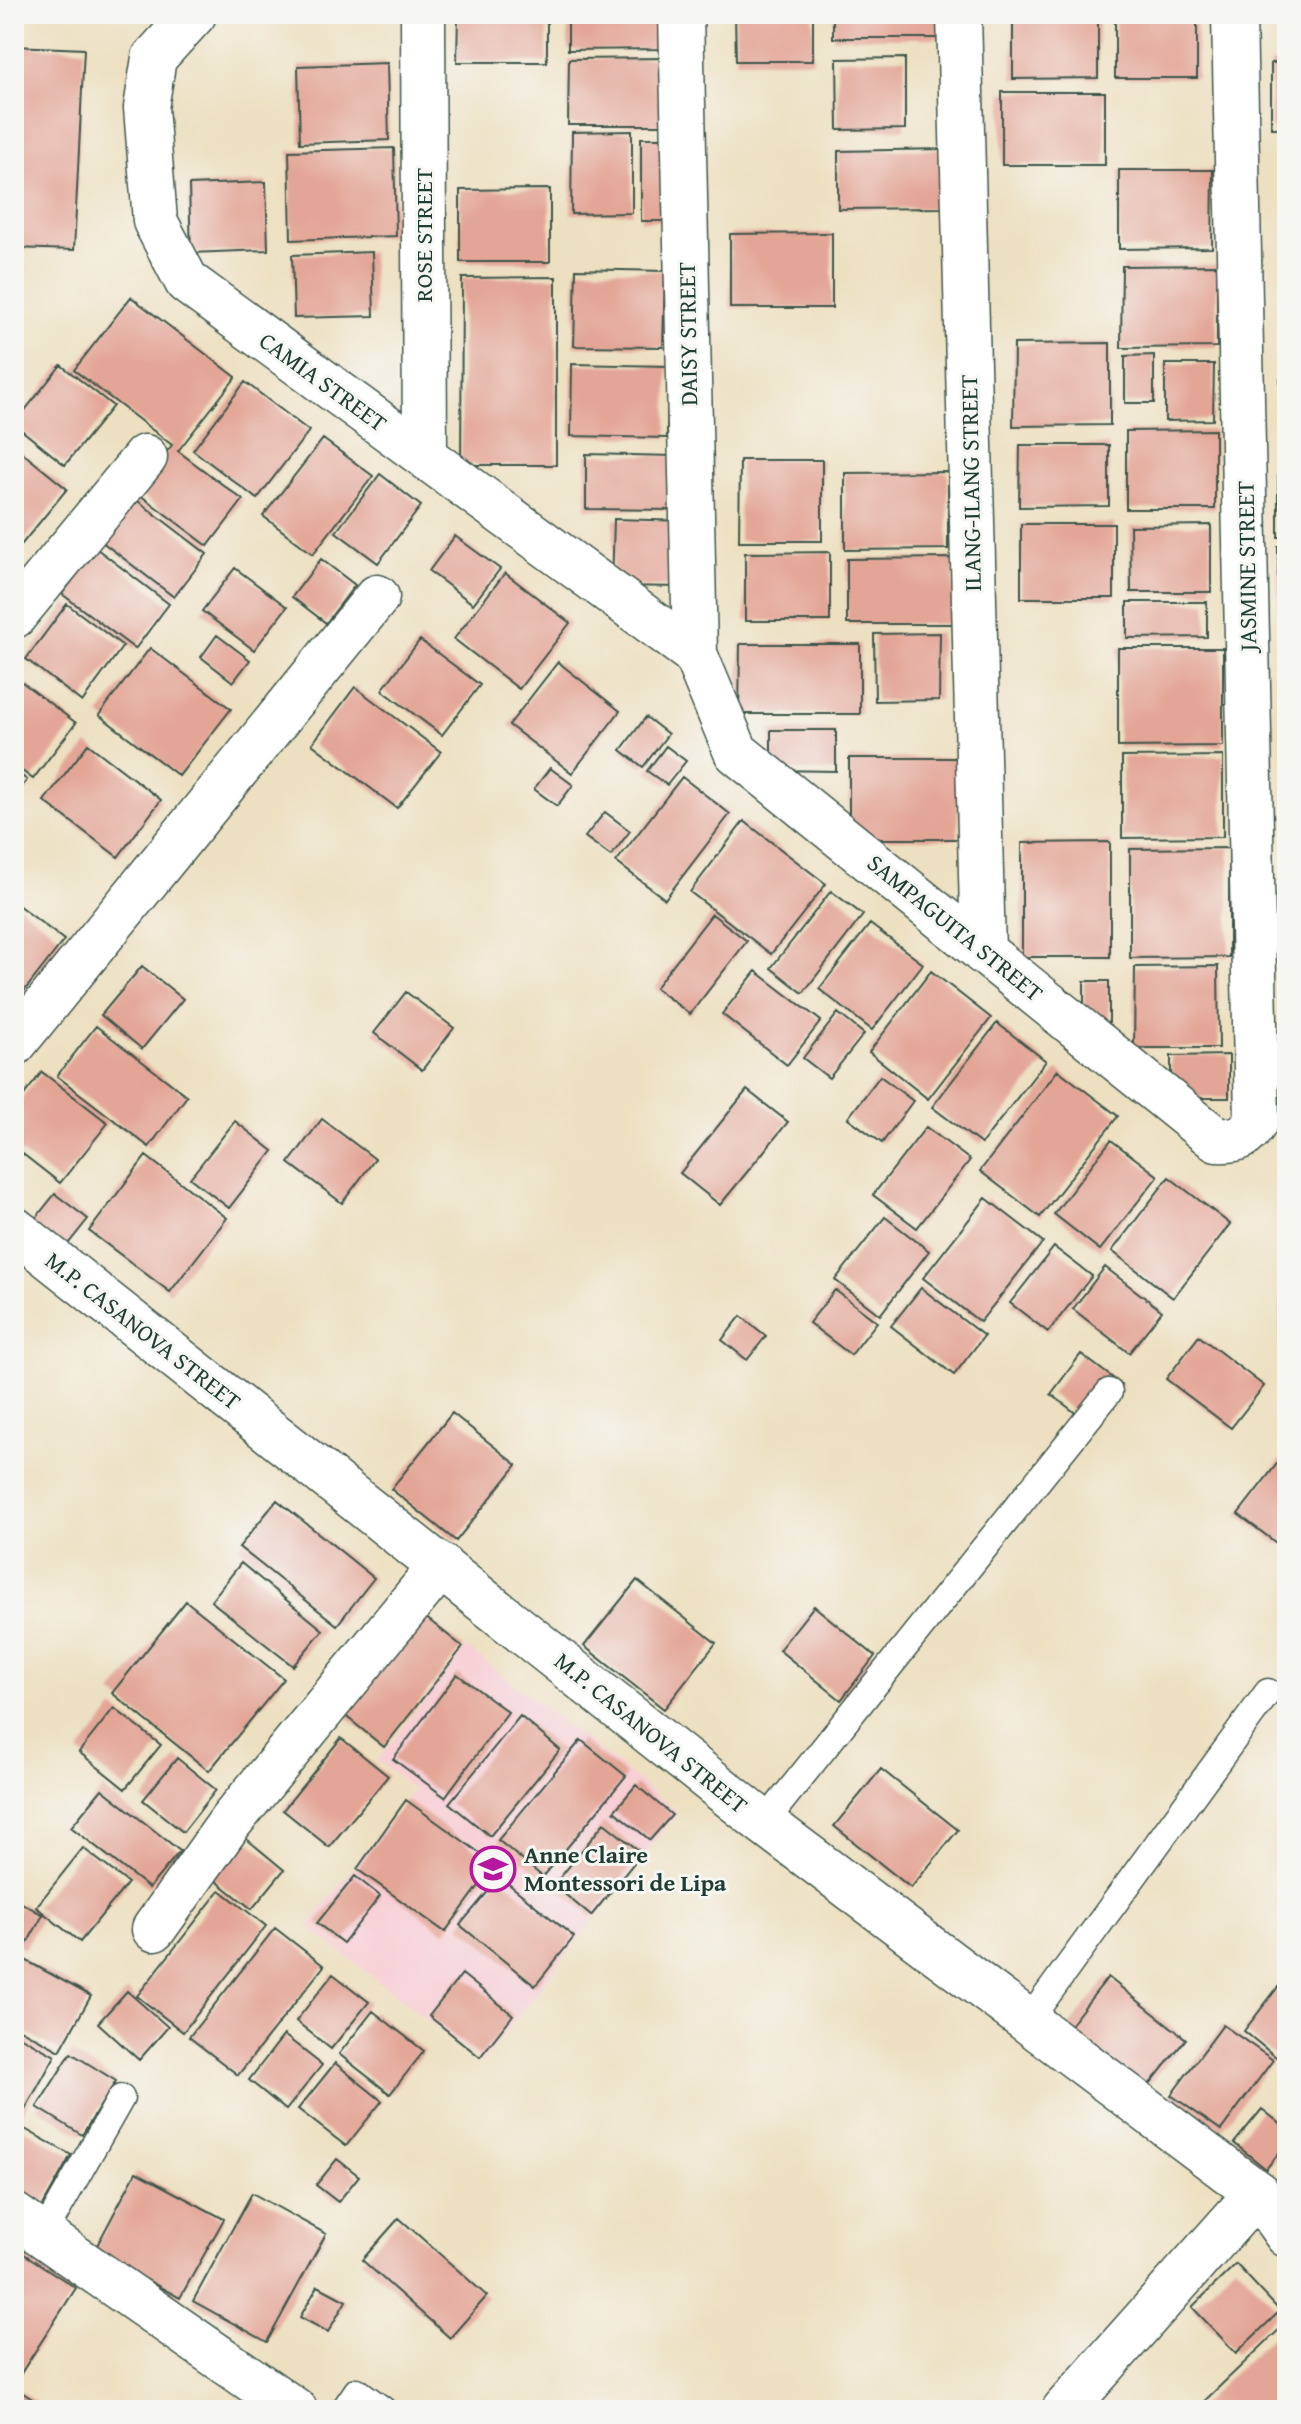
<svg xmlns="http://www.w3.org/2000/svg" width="1301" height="2424" font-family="'Gentium Book Plus',serif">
  <rect width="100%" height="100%" fill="#f6f6f2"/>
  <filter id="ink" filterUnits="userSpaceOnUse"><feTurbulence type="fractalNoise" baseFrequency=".0125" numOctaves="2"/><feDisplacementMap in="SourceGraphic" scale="16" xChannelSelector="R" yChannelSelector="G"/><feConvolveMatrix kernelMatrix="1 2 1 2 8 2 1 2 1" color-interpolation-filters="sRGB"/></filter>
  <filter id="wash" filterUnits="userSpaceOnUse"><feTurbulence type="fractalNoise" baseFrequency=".006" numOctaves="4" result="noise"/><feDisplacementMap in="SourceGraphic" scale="32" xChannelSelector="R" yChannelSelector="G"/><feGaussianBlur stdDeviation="1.8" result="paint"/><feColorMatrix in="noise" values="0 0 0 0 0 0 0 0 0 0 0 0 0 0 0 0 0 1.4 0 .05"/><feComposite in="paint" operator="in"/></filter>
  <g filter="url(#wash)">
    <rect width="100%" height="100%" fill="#ede0c1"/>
    <path fill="#f7cfd5" d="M 466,1647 L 678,1812 L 482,2062 L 308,1926 L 414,1790 L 377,1761 Z"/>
    <g id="blocks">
      <path fill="#e3a596" d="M 458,14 L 547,14 L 547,62 L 457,62 Z
        M 568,14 L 665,14 L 665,49 L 568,50 Z
        M 735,14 L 813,14 L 813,61 L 736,61 Z
        M 833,14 L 948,14 L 948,38 L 833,38 Z
        M 1013,14 L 1098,14 L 1098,78 L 1013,79 Z
        M 1115,14 L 1197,14 L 1197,78 L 1115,78 Z
        M 1277,14 L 1287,14 L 1287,45 L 1277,45 Z
        M 14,46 L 84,49 L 74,250 L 14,248 Z
        M 665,58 L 665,125 L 568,125 L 569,59 Z
        M 905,58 L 905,129 L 838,130 L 837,59 Z
        M 1287,62 L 1287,128 L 1271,128 L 1271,63 Z
        M 387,63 L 389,140 L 300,143 L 298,66 Z
        M 1002,92 L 1105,92 L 1105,165 L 1002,165 Z
        M 632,131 L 632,213 L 571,214 L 572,132 Z
        M 1283,136 L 1287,136 L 1287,199 L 1283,199 Z
        M 641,138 L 671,138 L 671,221 L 641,221 Z
        M 394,148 L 396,236 L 291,240 L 289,151 Z
        M 944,149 L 943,208 L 838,209 L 838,151 Z
        M 1119,170 L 1213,170 L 1212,248 L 1119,249 Z
        M 266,182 L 268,250 L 191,253 L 189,185 Z
        M 550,189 L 550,262 L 460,262 L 460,190 Z
        M 832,233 L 832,308 L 730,308 L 730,234 Z
        M 372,252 L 374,316 L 294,318 L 292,255 Z
        M 1217,265 L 1217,347 L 1121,348 L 1122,266 Z
        M 576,269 L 665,271 L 663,347 L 574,346 Z
        M 556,277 L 556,465 L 461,465 L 462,278 Z
        M 131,297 L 236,377 L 178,451 L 243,500 L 208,546 L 136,492 L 172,445 L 74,370 Z
        M 1283,297 L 1287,297 L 1287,372 L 1283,372 Z
        M 1110,343 L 1110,425 L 1013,426 L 1014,344 Z
        M 1154,355 L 1154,403 L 1125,403 L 1125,356 Z
        M 572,364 L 668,366 L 667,438 L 571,436 Z
        M 1165,364 L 1214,364 L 1213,420 L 1165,421 Z
        M 61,365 L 113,406 L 65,465 L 14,424 Z
        M 1280,379 L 1287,379 L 1287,451 L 1280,451 Z
        M 245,382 L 309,431 L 257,499 L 193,450 Z
        M 1215,430 L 1215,509 L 1126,509 L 1126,431 Z
        M 323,439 L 373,476 L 313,554 L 263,516 Z
        M 1020,445 L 1109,445 L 1109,506 L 1019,507 Z
        M 14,446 L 67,489 L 17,550 L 14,547 Z
        M 586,454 L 675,456 L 674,510 L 586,509 Z
        M 740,460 L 822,460 L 822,541 L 739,541 Z
        M 948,472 L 948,549 L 845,550 L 845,473 Z
        M 1278,472 L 1287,472 L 1287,537 L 1278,537 Z
        M 380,474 L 421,506 L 378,563 L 336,532 Z
        M 134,498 L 207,554 L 174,597 L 101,541 Z
        M 614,519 L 685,521 L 683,587 L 612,586 Z
        M 1021,524 L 1114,524 L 1114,598 L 1021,598 Z
        M 1211,525 L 1211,592 L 1131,592 L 1130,526 Z
        M 455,536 L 500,569 L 473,604 L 429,571 Z
        M 1278,546 L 1287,546 L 1287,623 L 1278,623 Z
        M 97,549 L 169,604 L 135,649 L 62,594 Z
        M 830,552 L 830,621 L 745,621 L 745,553 Z
        M 953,558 L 954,624 L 847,624 L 847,559 Z
        M 321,559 L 355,585 L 326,623 L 292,597 Z
        M 235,568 L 287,607 L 254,650 L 202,611 Z
        M 505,573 L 570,623 L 519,689 L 454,639 Z
        M 1127,602 L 1207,602 L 1207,637 L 1127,638 Z
        M 67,604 L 123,646 L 82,702 L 26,659 Z
        M 940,633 L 939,700 L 875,701 L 874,634 Z
        M 217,635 L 250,660 L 233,682 L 201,657 Z
        M 420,640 L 480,685 L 442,735 L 382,690 Z
        M 740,644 L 860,644 L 860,714 L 739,714 Z
        M 150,648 L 231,709 L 179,776 L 99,715 Z
        M 1118,648 L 1223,648 L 1223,746 L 1118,747 Z
        M 558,662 L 620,711 L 572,773 L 509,725 Z
        M 14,676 L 76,723 L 33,779 L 14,765 Z
        M 355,687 L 441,752 L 397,808 L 312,744 Z
        M 646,717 L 668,734 L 643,767 L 621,750 Z
        M 771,730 L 836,730 L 836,771 L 771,770 Z
        M 88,744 L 161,800 L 118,857 L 44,801 Z
        M 666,746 L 686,761 L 667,785 L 647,771 Z
        M 1223,756 L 1223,837 L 1122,838 L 1122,757 Z
        M 849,758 L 959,758 L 958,839 L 849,839 Z
        M 550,768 L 573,785 L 557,806 L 534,789 Z
        M 14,770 L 27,780 L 14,797 Z
        M 682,777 L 730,814 L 665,899 L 616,862 Z
        M 605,812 L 630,831 L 611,856 L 585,837 Z
        M 744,821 L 826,884 L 771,954 L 690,892 Z
        M 1110,842 L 1110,957 L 1022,957 L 1022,843 Z
        M 1229,848 L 1229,957 L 1130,958 L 1130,849 Z
        M 831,891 L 863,915 L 803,993 L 771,968 Z
        M 14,902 L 64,940 L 14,1004 Z
        M 712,914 L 747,941 L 690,1014 L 655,988 Z
        M 870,924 L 923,964 L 872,1030 L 819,989 Z
        M 142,966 L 183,999 L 142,1049 L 101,1015 Z
        M 1218,966 L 1219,1048 L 1134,1048 L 1135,967 Z
        M 756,971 L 821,1021 L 787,1065 L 722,1014 Z
        M 931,971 L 991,1018 L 928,1099 L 869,1052 Z
        M 1084,981 L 1109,981 L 1109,1028 L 1084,1028 Z
        M 406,992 L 454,1028 L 422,1070 L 374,1033 Z
        M 838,1013 L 864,1034 L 829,1078 L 803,1058 Z
        M 997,1023 L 1046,1061 L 981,1144 L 932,1107 Z
        M 96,1026 L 187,1096 L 149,1147 L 57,1076 Z
        M 1229,1055 L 1229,1098 L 1171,1098 L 1171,1056 Z
        M 1058,1070 L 1118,1116 L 1040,1217 L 980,1171 Z
        M 42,1072 L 108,1123 L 60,1183 L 14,1147 L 14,1108 Z
        M 880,1076 L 913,1101 L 882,1143 L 848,1118 Z
        M 747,1090 L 788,1122 L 720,1205 L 680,1173 Z
        M 1282,1114 L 1287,1114 L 1287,1192 L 1282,1192 Z
        M 322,1119 L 375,1159 L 342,1203 L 289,1163 Z
        M 235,1121 L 273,1151 L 229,1208 L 190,1178 Z
        M 926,1127 L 970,1160 L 917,1228 L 873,1195 Z
        M 1111,1140 L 1158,1176 L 1100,1250 L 1054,1214 Z
        M 146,1156 L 227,1218 L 170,1292 L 89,1231 Z
        M 1169,1177 L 1230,1224 L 1173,1298 L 1112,1251 Z
        M 55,1194 L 88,1219 L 64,1249 L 31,1224 Z
        M 986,1198 L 1043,1242 L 980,1322 L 923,1278 Z
        M 885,1217 L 929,1251 L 880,1315 L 835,1280 Z
        M 1054,1247 L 1092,1276 L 1048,1332 L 1010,1303 Z
        M 1105,1267 L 1162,1311 L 1129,1353 L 1073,1309 Z
        M 1281,1278 L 1287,1278 L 1287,1359 L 1280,1359 Z
        M 921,1288 L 984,1336 L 954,1375 L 891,1326 Z
        M 835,1290 L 877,1322 L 851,1355 L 809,1323 Z
        M 741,1316 L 766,1336 L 747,1360 L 722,1340 Z
        M 1199,1336 L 1264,1386 L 1231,1428 L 1166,1379 Z
        M 1081,1354 L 1122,1385 L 1091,1425 L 1051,1394 Z
        M 452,1413 L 517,1465 L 456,1541 L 391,1489 Z
        M 1287,1451 L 1287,1535 L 1279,1545 L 1238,1514 Z
        M 277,1500 L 374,1578 L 337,1625 L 239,1547 Z
        M 241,1563 L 323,1630 L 293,1666 L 211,1601 Z
        M 637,1580 L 716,1643 L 664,1709 L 584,1646 Z
        M 186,1601 L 284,1679 L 209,1771 L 112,1693 Z
        M 814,1606 L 875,1656 L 841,1700 L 779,1650 Z
        M 415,1609 L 463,1647 L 384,1747 L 337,1709 Z
        M 457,1674 L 508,1712 L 445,1797 L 393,1759 Z
        M 114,1708 L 161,1745 L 125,1789 L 79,1752 Z
        M 520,1716 L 560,1750 L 490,1836 L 449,1803 Z
        M 341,1738 L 388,1776 L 329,1847 L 283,1810 Z
        M 581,1740 L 626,1776 L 543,1877 L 498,1840 Z
        M 177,1758 L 216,1790 L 183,1832 L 143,1800 Z
        M 881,1769 L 958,1830 L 911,1888 L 834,1826 Z
        M 636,1785 L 672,1815 L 650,1840 L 614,1811 Z
        M 102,1789 L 180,1851 L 149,1888 L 71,1827 Z
        M 406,1800 L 495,1864 L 445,1932 L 357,1869 Z
        M 604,1823 L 642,1853 L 591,1916 L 554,1885 Z
        M 243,1836 L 284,1870 L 252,1909 L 210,1876 Z
        M 83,1848 L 128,1883 L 80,1942 L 36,1907 Z
        M 355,1876 L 380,1896 L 343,1943 L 317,1923 Z
        M 500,1877 L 574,1937 L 535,1986 L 460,1925 Z
        M 220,1890 L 266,1926 L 183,2032 L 137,1996 Z
        M 22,1903 L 43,1915 L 24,1949 L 14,1943 L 14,1918 Z
        M 275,1928 L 324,1966 L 238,2075 L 189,2037 Z
        M 18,1956 L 91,1996 L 60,2051 L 14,2026 L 14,1964 Z
        M 333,1974 L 369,2002 L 331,2049 L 296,2021 Z
        M 462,1974 L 513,2015 L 480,2057 L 429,2016 Z
        M 1108,1977 L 1186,2039 L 1141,2095 L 1064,2033 Z
        M 1278,1987 L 1287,1994 L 1287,2066 L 1244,2031 Z
        M 127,1991 L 168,2027 L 139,2060 L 98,2023 Z
        M 373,2011 L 424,2051 L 390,2094 L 339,2054 Z
        M 1223,2025 L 1273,2060 L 1221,2130 L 1171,2095 Z
        M 14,2033 L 55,2056 L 22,2115 L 14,2110 Z
        M 284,2035 L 322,2065 L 286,2110 L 249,2080 Z
        M 71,2053 L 116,2081 L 82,2135 L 37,2107 Z
        M 335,2063 L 382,2101 L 346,2146 L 298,2109 Z
        M 1262,2109 L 1287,2129 L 1287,2143 L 1266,2169 L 1234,2143 Z
        M 14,2123 L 71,2155 L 41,2209 L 14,2195 Z
        M 337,2159 L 359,2176 L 338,2202 L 316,2185 Z
        M 136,2172 L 224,2219 L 180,2298 L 94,2251 Z
        M 252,2193 L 326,2234 L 267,2342 L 193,2301 Z
        M 399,2218 L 487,2296 L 450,2338 L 362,2260 Z
        M 15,2248 L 76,2288 L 14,2384 L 14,2250 Z
        M 1236,2264 L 1280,2311 L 1236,2353 L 1192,2307 Z
        M 318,2286 L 346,2301 L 328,2332 L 300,2317 Z
        M 1287,2322 L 1287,2410 L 1195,2410 Z
        M 17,2389 L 49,2410 L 14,2410 Z"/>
    </g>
  </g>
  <g filter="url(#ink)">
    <use href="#blocks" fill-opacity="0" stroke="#3e5549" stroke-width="2"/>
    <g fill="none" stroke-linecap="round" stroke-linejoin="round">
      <g stroke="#3e5549" stroke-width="29">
        <path id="service" d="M 764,1823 L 1109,1392
          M 1029,2020 L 1268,1692
          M 43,2235 L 121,2098
          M 344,2410 L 357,2391 L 383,2410"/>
      </g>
      <g stroke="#3e5549" stroke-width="47">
        <path id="minor" d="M 194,14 L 154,58 L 146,108 L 155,221 L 187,282 L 695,654
          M 423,14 L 425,456
          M 681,14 L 695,654 L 736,752 L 1217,1140 C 1238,1141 1247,1138 1257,1119 L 1234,14
          M 959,14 L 983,952
          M 14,616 L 145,457
          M 14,1044 L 377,597
          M 154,1929 L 231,1821 L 441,1566
          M 14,2215 L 295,2410
          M 1064,2410 L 1257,2193"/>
      </g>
      <g stroke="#3e5549" stroke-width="47">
        <path id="tertiary" d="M 14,1229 L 764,1823 L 1257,2193 L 1287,2235"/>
      </g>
      <use href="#service" stroke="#fff" stroke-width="26"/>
      <use href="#minor" stroke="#fff" stroke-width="44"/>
      <use href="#tertiary" stroke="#fff" stroke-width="44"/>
    </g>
  </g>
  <defs>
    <g id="school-ring" transform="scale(2.3)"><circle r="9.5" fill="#f6f6f2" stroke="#b5179e" stroke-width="1.5"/><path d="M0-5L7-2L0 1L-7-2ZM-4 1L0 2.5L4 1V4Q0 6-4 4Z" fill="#b5179e"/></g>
  </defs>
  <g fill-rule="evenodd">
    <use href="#school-ring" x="493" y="1869"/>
  </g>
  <g text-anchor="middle" stroke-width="6" stroke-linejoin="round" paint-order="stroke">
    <g font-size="24" fill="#1f3d34" stroke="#f6f6f2">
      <text transform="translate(424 235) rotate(-90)" y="8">ROSE STREET</text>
      <text transform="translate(688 334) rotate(-91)" y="8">DAISY STREET</text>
      <text transform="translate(323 382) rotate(36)" y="8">CAMIA STREET</text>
      <text transform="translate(971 483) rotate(-91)" y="8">ILANG-ILANG STREET</text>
      <text transform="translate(1247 566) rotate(-91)" y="8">JASMINE STREET</text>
      <text transform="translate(955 928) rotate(39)" y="8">SAMPAGUITA STREET</text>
      <text transform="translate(143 1331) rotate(38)" y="8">M.P. CASANOVA STREET</text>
      <text transform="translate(651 1733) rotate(39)" y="8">M.P. CASANOVA STREET</text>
    </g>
    <g font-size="24" font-weight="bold" fill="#1f3d34" stroke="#f6f6f2" text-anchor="start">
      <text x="524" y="1863">Anne Claire<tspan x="524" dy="28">Montessori de Lipa</tspan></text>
    </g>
  </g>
  <rect width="1301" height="2424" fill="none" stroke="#f6f6f2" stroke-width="48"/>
</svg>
